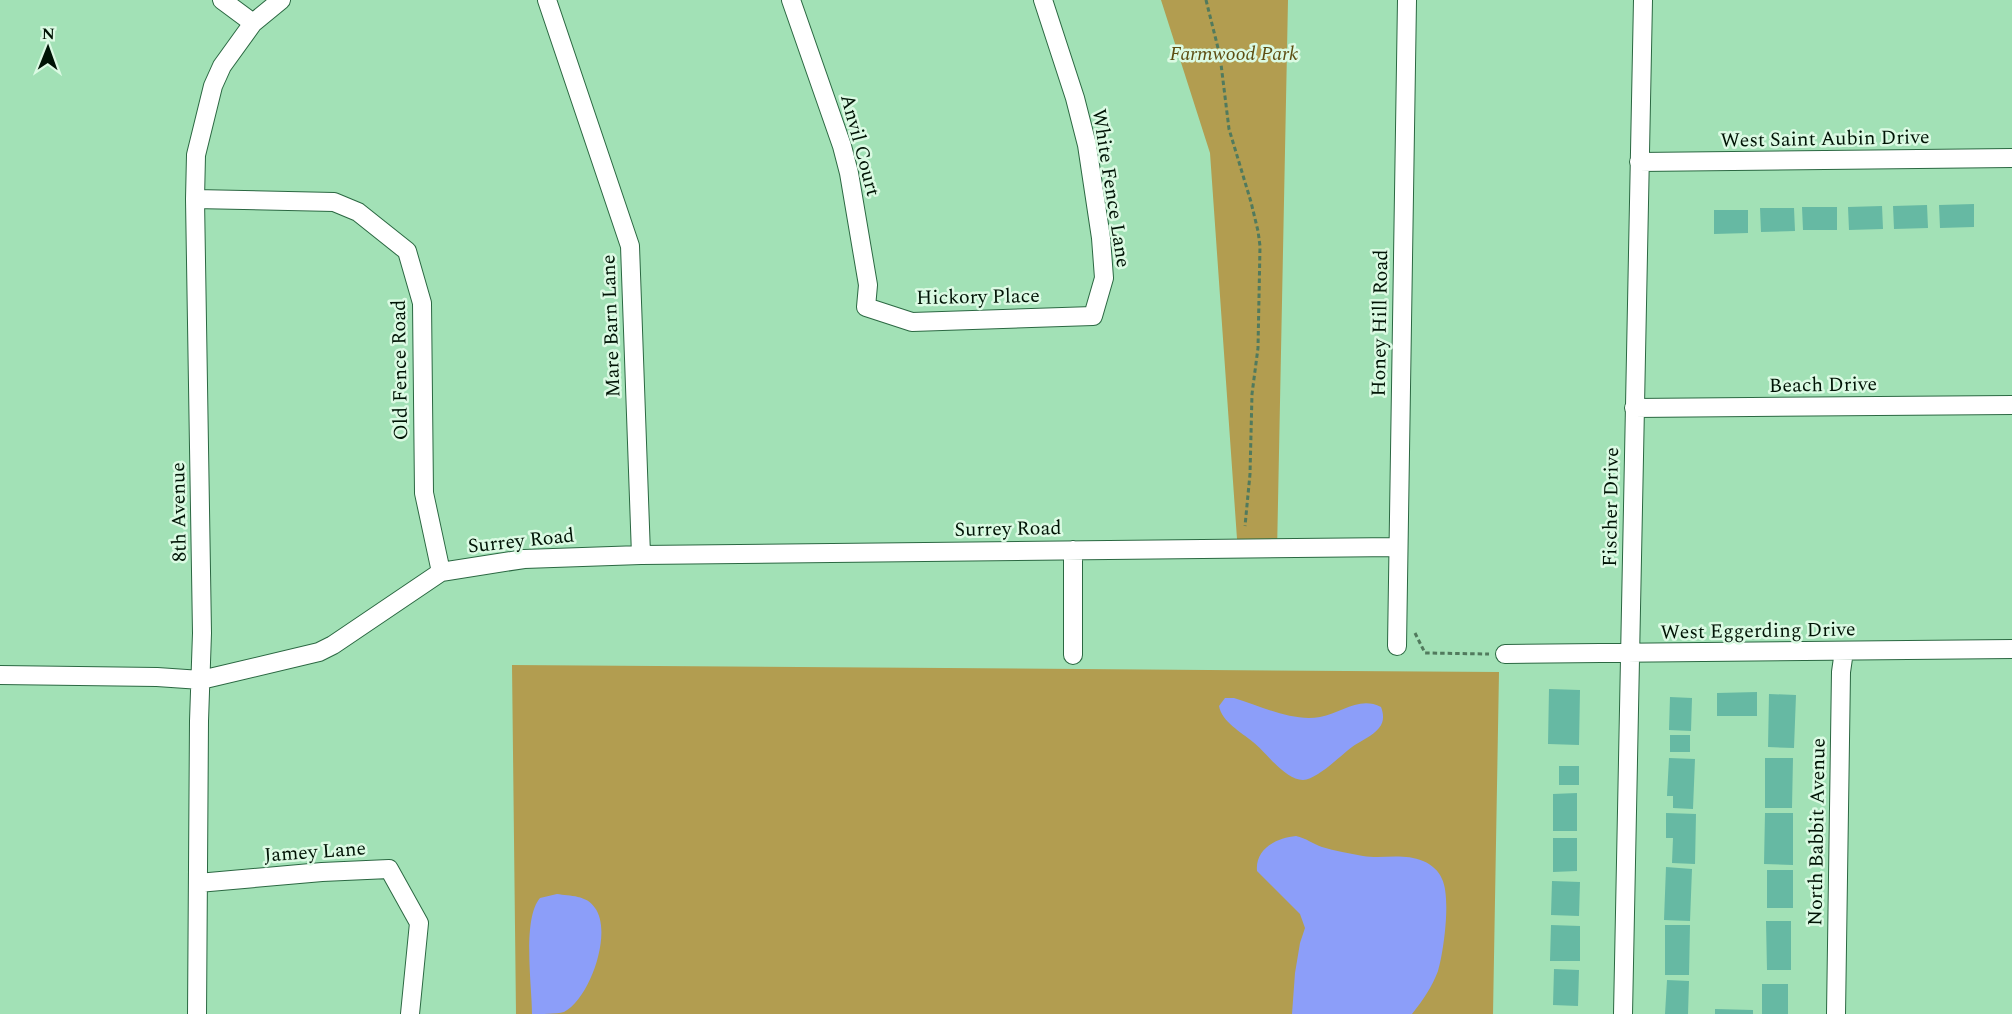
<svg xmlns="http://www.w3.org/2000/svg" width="2012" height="1014" font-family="Spectral,serif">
  <rect width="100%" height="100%" fill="#a2e1b6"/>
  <path fill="#b29d50" d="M 1161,0 L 1288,0 L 1277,553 L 1238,553 L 1210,153 Z
    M 512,665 L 1499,672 L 1493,1014 L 516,1014 Z"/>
  <path fill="#8c9ef9" d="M 1225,698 L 1234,698 C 1261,706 1292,722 1320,717 C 1342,713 1359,696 1381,707 C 1384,715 1384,722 1379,728 C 1373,736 1360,741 1352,747 C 1341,755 1318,779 1303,780 C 1285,780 1266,752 1253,742 C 1241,732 1222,722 1219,706 Z
    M 1296,836 C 1306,838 1313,844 1322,847 C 1335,851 1349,853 1363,856 C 1382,859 1404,853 1423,861 C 1431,864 1439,871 1442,879 C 1451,897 1444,951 1438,971 C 1432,987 1423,1000 1412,1014 L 1292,1014 L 1295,973 L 1300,943 L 1305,928 L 1300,914 L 1257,871 C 1255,848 1277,838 1296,836 Z
    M 557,894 C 570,896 587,895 595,908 C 613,932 590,999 564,1012 C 556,1014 541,1014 532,1014 C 532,986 522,919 540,898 Z"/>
  <path fill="#66b9a3" d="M 1974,204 L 1974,227 L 1940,228 L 1939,205 Z
    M 1927,205 L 1928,228 L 1894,229 L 1893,206 Z
    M 1882,206 L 1883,229 L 1849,230 L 1848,207 Z
    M 1802,207 L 1837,207 L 1837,230 L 1803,230 Z
    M 1760,208 L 1794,208 L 1795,231 L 1761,232 Z
    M 1714,210 L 1748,210 L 1748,233 L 1714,234 Z
    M 1549,689 L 1580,690 L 1579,745 L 1548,744 Z
    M 1757,692 L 1757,716 L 1717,716 L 1717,693 Z
    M 1769,694 L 1796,695 L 1794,748 L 1768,747 Z
    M 1670,697 L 1692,698 L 1691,731 L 1669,730 Z
    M 1670,735 L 1690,735 L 1690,752 L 1670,752 Z
    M 1669,758 L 1695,759 L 1693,809 L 1673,808 L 1673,796 L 1667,796 Z
    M 1765,758 L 1793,758 L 1792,808 L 1765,808 Z
    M 1559,766 L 1579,766 L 1579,785 L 1559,785 Z
    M 1577,793 L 1577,831 L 1553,831 L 1553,794 Z
    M 1666,813 L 1696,814 L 1695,864 L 1672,863 L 1673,838 L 1666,838 Z
    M 1765,813 L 1793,813 L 1793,865 L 1764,864 Z
    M 1553,838 L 1577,838 L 1577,871 L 1553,872 Z
    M 1666,867 L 1692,869 L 1690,921 L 1664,920 Z
    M 1767,870 L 1793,870 L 1793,908 L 1767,908 Z
    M 1552,881 L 1580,882 L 1579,916 L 1551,915 Z
    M 1766,921 L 1791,921 L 1791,970 L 1767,970 Z
    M 1551,925 L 1580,926 L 1580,961 L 1550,961 Z
    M 1665,925 L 1690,925 L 1689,975 L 1665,975 Z
    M 1554,969 L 1579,970 L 1578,1006 L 1553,1005 Z
    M 1667,980 L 1689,981 L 1688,1014 L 1665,1014 Z
    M 1762,984 L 1788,984 L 1788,1014 L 1762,1014 Z
    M 1715,1009 L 1753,1010 L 1753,1014 L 1715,1014 Z"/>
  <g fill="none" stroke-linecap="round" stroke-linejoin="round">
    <g stroke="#2b6842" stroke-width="20">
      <path id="minor" d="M 222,0 L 253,23
        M 547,0 L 630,246 L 641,555
        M 791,0 L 842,146 L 849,173 L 868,285 L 866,307 L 912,322 L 1093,316 L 1104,278 L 1101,238 L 1087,145 L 1075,98 L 1043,0
        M 1639,162 L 2012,158
        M 195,199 L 334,202 L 358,212 L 407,251 L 422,303 L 424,493 L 441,572
        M 1634,408 L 2012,405
        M 1397,646 L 1407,0
        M 1505,654 L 2012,649
        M 1073,655 L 1073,550
        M 0,675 L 157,677 L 201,680 L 319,652 L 333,645 L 441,572 L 524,559 L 641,555 L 1398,547
        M 198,883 L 322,872 L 389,869 L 419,923 L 410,1014
        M 197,1014 L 199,721 L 202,633 L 195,199 L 196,155 L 213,86 L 222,66 L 253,23 L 281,0
        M 1623,1014 L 1643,0
        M 1836,1014 L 1841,672 L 1844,651"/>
    </g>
    <path stroke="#517a5d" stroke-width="3" stroke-dasharray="4.5 3" stroke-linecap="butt" d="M 1206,0 L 1220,56 L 1229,129 L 1251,202 L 1258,231 L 1260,246 L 1258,348 L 1252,394 L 1250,474 L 1245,526
      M 1415,633 L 1425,653 L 1489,654"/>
    <use href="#minor" stroke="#fff" stroke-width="18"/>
  </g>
  <g text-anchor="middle" stroke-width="5" stroke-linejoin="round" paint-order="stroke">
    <g font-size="20" font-style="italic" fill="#5d4d11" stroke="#dbfae3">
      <text x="1234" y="60">Farmwood Park</text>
    </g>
    <g font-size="20" fill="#001305" stroke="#dbfae3">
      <text transform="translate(1825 138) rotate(-1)" y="7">West Saint Aubin Drive</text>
      <text transform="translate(861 145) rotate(75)" y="7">Anvil Court</text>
      <text transform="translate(1112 188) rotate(81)" y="7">White Fence Lane</text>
      <text transform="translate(978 296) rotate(-1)" y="7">Hickory Place</text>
      <text transform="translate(1379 323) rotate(-89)" y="7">Honey Hill Road</text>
      <text transform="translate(610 326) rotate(-92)" y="7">Mare Barn Lane</text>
      <text transform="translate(399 370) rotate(-91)" y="7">Old Fence Road</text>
      <text transform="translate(1823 384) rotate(-1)" y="7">Beach Drive</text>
      <text transform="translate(1610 507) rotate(-89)" y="7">Fischer Drive</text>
      <text transform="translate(178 512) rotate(-91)" y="7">8th Avenue</text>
      <text transform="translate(1008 528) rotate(-1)" y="7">Surrey Road</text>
      <text transform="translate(521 540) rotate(-6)" y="7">Surrey Road</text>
      <text transform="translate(1758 630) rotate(-1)" y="7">West Eggerding Drive</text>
      <text transform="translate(1816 832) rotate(-89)" y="7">North Babbit Avenue</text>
      <text transform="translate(315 851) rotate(-4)" y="7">Jamey Lane</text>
    </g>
  </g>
  <g transform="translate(48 48) rotate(1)" stroke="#dbfae3" stroke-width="4.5" paint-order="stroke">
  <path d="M0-4.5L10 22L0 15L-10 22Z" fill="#001305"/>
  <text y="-9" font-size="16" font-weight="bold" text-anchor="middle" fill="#001305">N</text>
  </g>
</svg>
